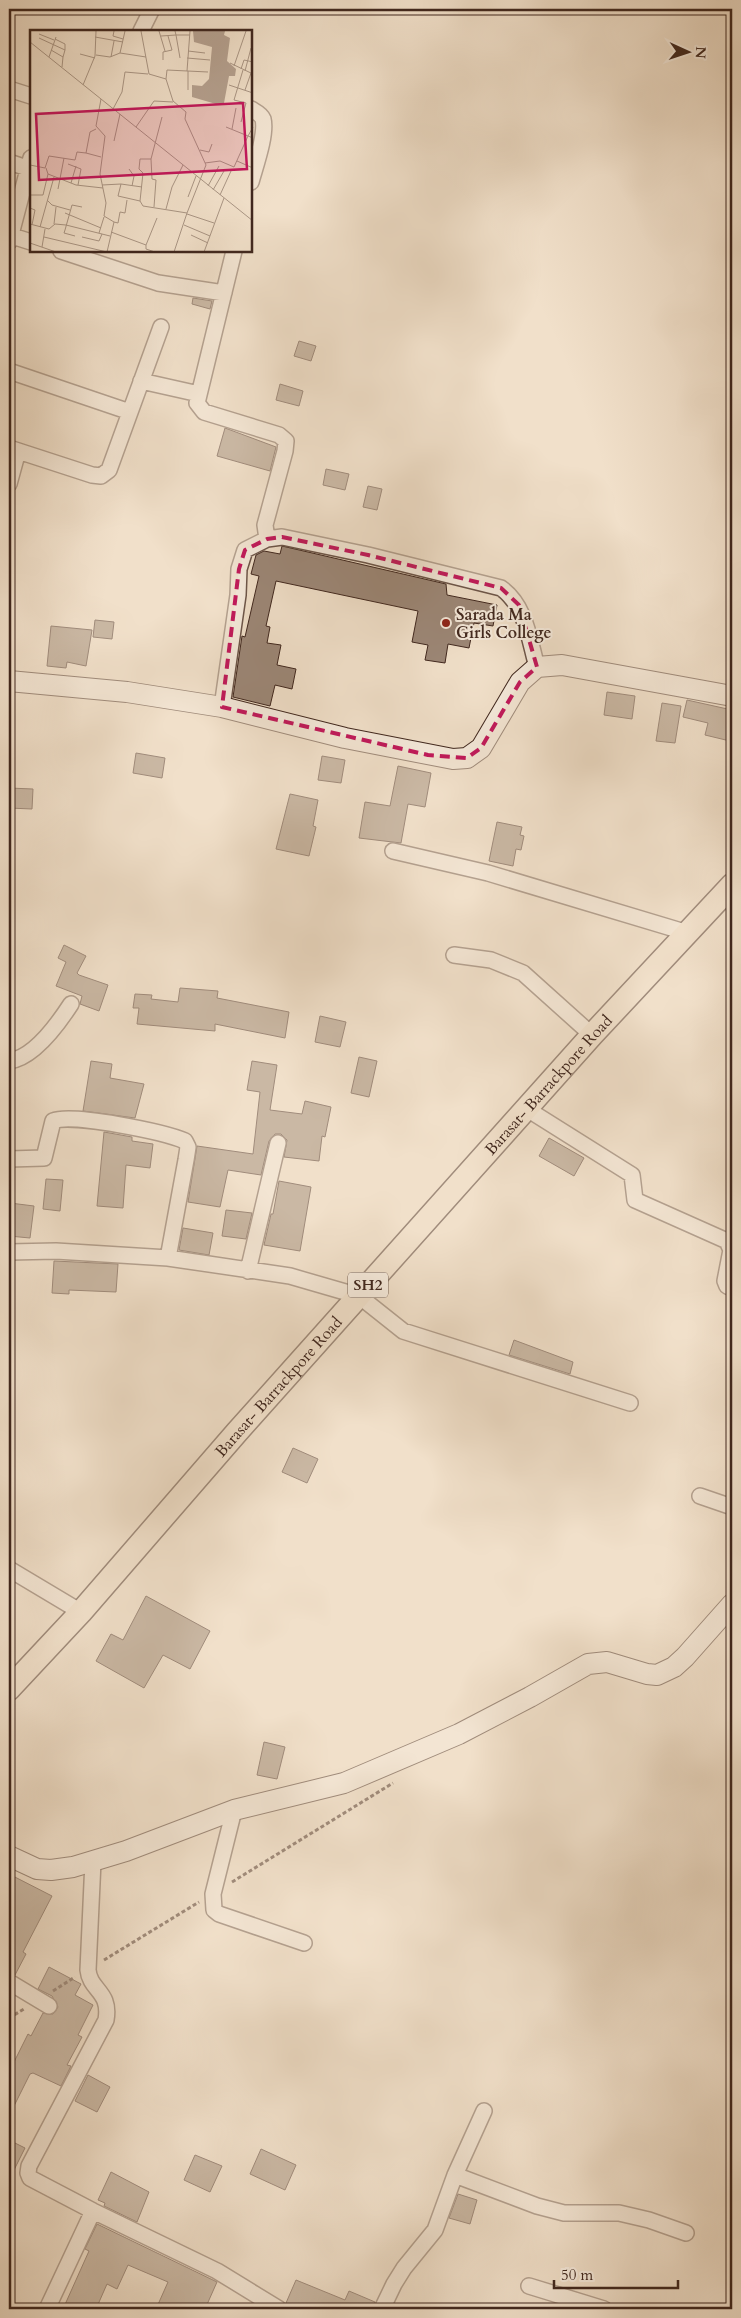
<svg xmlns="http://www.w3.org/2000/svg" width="741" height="2318" font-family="Cardo,serif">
  <rect width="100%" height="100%" fill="#f1e0ca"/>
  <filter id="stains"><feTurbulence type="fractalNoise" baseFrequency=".004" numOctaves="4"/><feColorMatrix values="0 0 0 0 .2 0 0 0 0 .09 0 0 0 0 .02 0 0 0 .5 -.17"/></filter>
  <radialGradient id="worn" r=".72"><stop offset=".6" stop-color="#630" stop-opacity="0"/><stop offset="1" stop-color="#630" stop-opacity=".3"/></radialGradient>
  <path fill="#9c8777" stroke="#40271e" d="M 193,298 L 212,301 L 210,309 L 192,304 Z
    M 299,341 L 316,346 L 311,361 L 294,356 Z
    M 280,384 L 303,391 L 299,406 L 276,400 Z
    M 225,428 L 276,447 L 270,471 L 217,456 Z
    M 326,469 L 349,474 L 345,490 L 323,485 Z
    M 368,486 L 382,489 L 377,510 L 363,507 Z
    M 282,546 L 446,584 L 447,595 L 497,605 L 493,626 L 474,623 L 469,648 L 448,644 L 445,663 L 425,660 L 428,645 L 412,642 L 418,611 L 276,581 L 266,626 L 270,627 L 267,643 L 281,645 L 277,665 L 296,669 L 292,689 L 275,685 L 270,706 L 233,697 L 242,636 L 245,637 L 259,576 L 251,574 L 256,555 L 264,551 L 280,554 Z
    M 95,620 L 114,622 L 112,639 L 93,637 Z
    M 51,626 L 92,630 L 86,666 L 67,662 L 66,668 L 47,666 Z
    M 607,692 L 635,696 L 632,719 L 604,715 Z
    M 687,700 L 732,710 L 730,741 L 705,735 L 708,723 L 683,717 Z
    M 662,703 L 681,706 L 675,743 L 656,741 Z
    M 136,753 L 165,758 L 162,778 L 133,773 Z
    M 322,756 L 345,760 L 341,783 L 318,780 Z
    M 398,766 L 431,773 L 425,807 L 408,804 L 401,843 L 359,838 L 365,802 L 390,806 Z
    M 9,788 L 33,789 L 32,809 L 9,808 Z
    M 290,794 L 318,800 L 313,826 L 316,827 L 309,856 L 276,849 Z
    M 497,822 L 522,827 L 520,835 L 524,836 L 521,850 L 516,849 L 513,866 L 489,861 Z
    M 64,945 L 86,956 L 77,973 L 79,975 L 108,985 L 99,1011 L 80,1004 L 82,996 L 56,986 L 66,962 L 58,958 Z
    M 180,988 L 218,991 L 217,998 L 289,1012 L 285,1038 L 215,1024 L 215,1031 L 137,1024 L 139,1008 L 133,1008 L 135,994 L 152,995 L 151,999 L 178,1002 Z
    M 320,1016 L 346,1022 L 340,1047 L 315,1042 Z
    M 359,1057 L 377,1061 L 369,1097 L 351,1093 Z
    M 91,1061 L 112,1064 L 110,1078 L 144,1084 L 135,1118 L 83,1111 Z
    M 252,1061 L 277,1065 L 270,1110 L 302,1114 L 305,1101 L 331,1107 L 325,1137 L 322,1136 L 319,1161 L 284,1157 L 287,1140 L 281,1134 L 275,1134 L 269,1141 L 261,1175 L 228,1170 L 220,1207 L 188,1202 L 197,1146 L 253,1154 L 260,1092 L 247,1090 Z
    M 104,1132 L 132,1137 L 132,1141 L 153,1144 L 150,1168 L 126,1165 L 123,1208 L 97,1206 Z
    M 549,1138 L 584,1158 L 574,1176 L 539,1156 Z
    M 46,1179 L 63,1180 L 60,1211 L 43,1209 Z
    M 279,1181 L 311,1187 L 300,1251 L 264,1245 L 271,1214 L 273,1214 Z
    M 10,1203 L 34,1206 L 30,1238 L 9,1236 Z
    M 226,1210 L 252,1213 L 246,1239 L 222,1236 Z
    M 183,1228 L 213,1233 L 209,1255 L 179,1250 Z
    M 54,1261 L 118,1264 L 116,1292 L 69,1290 L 69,1294 L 52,1293 Z
    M 514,1340 L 573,1362 L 570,1374 L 509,1355 Z
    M 293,1448 L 318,1459 L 307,1483 L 282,1472 Z
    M 146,1596 L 210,1631 L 190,1669 L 163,1655 L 144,1688 L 96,1661 L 111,1634 L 123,1640 Z
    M 264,1742 L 285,1747 L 277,1779 L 257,1775 Z
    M 9,1874 L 52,1896 L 23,1952 L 26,1954 L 15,1975 L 9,1973 Z
    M 49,1967 L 81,1984 L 75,1995 L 93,2005 L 78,2035 L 82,2037 L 67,2065 L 71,2066 L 61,2086 L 33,2073 L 30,2074 L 9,2116 L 9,2072 L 28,2034 L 31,2036 L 43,2013 L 53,2014 L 58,2007 L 52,1996 L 38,1989 Z
    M 88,2075 L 110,2087 L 97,2112 L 75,2101 Z
    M 9,2140 L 25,2148 L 9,2180 Z
    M 261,2149 L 296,2165 L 285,2190 L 250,2174 Z
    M 195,2155 L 222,2166 L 210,2192 L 184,2180 Z
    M 111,2172 L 149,2192 L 137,2222 L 104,2206 L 105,2203 L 98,2200 Z
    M 458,2194 L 477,2200 L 470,2224 L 449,2218 Z
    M 97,2224 L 217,2282 L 205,2309 L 156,2309 L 168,2282 L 128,2265 L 117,2289 L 107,2284 L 96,2309 L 63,2309 L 89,2251 L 85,2249 Z
    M 296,2280 L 345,2300 L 349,2291 L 375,2302 L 373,2309 L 294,2309 L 286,2303 Z"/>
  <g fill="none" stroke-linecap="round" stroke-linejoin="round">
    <g stroke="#6c5549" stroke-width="18">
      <path id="street" d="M 141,31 L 152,9
        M 9,89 L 31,96
        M 251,109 C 256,112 261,114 263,119 C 267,134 255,167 251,182
        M 9,162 L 27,168
        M 9,235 L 31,242
        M 9,242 L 31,158
        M 61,251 L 158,283 L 224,293
        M 234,251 L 197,403 L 204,412 L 279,435 L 286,441 L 285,451 L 265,525 L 267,539 L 282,537 L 368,555 L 501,588 C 526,606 529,639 537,667
        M 9,371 L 130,412
        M 141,381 L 199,394
        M 9,448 L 92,475 L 101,476 L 109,470 L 161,327
        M 9,484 L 18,451
        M 222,707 L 238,595 L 239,569 L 245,550 L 267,539
        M 393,851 L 488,873 L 688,933
        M 454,955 L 491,960 L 523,973 L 592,1035
        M 9,1061 C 34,1058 58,1024 71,1004
        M 527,1109 L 632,1175 L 635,1200 L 727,1241 L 731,1250 L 725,1281 L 727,1286 L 732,1288
        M 9,1159 L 44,1158 L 53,1121 C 72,1113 164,1132 185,1141 L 188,1147 L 186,1160 L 168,1258
        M 9,1252 L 56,1251 L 168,1258 L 290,1276 L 359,1296 L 403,1331 L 630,1403
        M 248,1271 L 278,1143
        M 700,1496 L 732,1507
        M 9,1569 L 81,1612
        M 234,1810 L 213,1894 L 214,1910 L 219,1914 L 304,1943
        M 93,1861 L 88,1970 C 90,1991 111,1991 106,2020 L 29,2166 L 28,2173 L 30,2178 L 93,2211 L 217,2271 L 279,2309
        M 9,1982 L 49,2006
        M 455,2175 L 537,2206 L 564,2213 L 619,2213 L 649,2220 L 686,2233
        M 529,2286 L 604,2309
        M 47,2309 L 93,2211
        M 382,2309 L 394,2284 L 404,2268 L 435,2230 L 455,2175 L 484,2111"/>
    </g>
    <g stroke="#40271e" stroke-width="22">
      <path id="secondary" d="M 9,681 L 127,692 L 222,707 L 345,738 L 453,759 L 467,758 L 481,748 L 520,682 L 537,667 L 562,665 L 732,696
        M 9,1856 L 37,1869 L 51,1870 L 73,1867 L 126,1851 L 234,1810 L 344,1783 L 459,1734 L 530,1697 L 588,1664 L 607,1662 L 647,1674 L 657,1675 L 674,1667 L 685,1657 L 732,1604"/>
    </g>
    <g stroke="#40271e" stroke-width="25">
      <g id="primary">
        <path id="s1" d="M 9,1689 L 81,1612 L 237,1432 L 592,1035 L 732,885"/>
      </g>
    </g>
    <path stroke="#40271e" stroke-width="3" stroke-dasharray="4 2.5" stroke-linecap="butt" d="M 232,1882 L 393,1783
      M 104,1960 L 199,1902
      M 53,1991 L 75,1977
      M 9,2018 L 24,2009"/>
    <use href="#street" stroke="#f6ebdd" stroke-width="15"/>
    <use href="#secondary" stroke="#f6ebdd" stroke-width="20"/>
    <use href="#primary" stroke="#f1e0ca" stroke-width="22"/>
  </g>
  <path d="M0 0H741V2318H0ZM 282,537 L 368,555 L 501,588 L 519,605 L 537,667 L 520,682 L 481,748 L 467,758 L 428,755 L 222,707 L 239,569 L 245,550 L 267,539 Z" fill="#f1e0ca" fill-opacity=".55" fill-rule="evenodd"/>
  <path fill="none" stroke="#c2185b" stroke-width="4" stroke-dasharray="10 6" stroke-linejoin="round" d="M 282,537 L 368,555 L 501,588 L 519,605 L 537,667 L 520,682 L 481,748 L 467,758 L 428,755 L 222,707 L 239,569 L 245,550 L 267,539 Z"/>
  <circle fill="#8f2418" stroke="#f6ebdd" stroke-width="2" cx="446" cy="623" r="5"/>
  <g text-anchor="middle" stroke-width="4" stroke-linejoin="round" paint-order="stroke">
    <rect fill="#f6ebdd" stroke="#776257" stroke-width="1" x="348" y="1272.5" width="40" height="25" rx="4"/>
    <g font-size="15" font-weight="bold" fill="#40271e">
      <text x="368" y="1290">SH2</text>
    </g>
    <g font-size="16" font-weight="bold" fill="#40271e" stroke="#f6ebdd" text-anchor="start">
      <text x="456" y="620">Sarada Ma<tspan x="456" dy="18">Girls College</tspan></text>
    </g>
    <g font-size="16" fill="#40271e" stroke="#f6ebdd">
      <text dy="6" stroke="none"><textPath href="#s1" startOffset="810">Barasat- Barrackpore Road</textPath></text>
      <text dy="6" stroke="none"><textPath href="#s1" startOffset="405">Barasat- Barrackpore Road</textPath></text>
    </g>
  </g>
  <g transform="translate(30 30)">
    <rect width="222" height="222" fill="#f1e0ca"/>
    <path d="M 163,1 L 195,1 L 194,5 L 200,8 L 197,31 L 206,39 L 205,46 L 199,46 L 194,73 L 186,74 L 162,67 L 162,55 L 172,56 L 179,49 L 182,17 L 164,12 Z" fill="#b5a190"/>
    <path fill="none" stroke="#aa9685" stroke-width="1" d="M 84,1 L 83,6 L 93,9M 111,1 L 119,44 L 136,49 L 143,71 L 156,82 L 155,89 L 176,135 L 157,183 L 113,176 L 110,171 L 113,143 L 109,139 L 110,129 L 121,129M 129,1 L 135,21M 145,1 L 146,5 L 160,5M 9,4 L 24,10M 131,6 L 146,5 L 150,28M 65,7 L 93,12M 9,8 L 35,20 L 33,27M 25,9 L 35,14 L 35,20M 0,12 L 223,191M 21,20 L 33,27 L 32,37M 158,21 L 175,23M 90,23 L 116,27M 50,24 L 65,28M 66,25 L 80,27 L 90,23 L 95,1M 19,27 L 26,7M 81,27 L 84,11M 157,28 L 180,30M 133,30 L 133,22 L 142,20 L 138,6M 200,33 L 223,44M 204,36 L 216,1M 211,39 L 214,30 L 223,32M 157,41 L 160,1M 158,41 L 158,60M 215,41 L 221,18M 136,49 L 137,40 L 178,42M 53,55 L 65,26 L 66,1M 199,55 L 223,63M 215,60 L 221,43M 71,69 L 66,96 L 75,106 L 70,144 L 76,173 L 74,186 L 84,192 L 77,222M 83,79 L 92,62 L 95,42 L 118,44M 211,92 L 216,73 L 204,70 L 213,40M 106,97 L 124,71 L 143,72M 223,97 L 218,106 L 223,108M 202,99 L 206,78M 84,111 L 90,84M 170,120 L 179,122 L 182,114M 56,123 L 71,127M 207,131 L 223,138M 175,133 L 190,131 L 204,137 L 218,106 L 196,97M 38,134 L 51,139 L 48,155M 0,135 L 15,138 L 19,126 L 45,130 L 47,122 L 56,123 L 60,102 L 66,99M 99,139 L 104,146 L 102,156M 18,144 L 46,155 L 73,158M 41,153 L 46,136M 72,155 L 91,154M 178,156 L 189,136M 28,159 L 34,128M 183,160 L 194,141M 0,165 L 13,165 L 18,144 L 16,138M 190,165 L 201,141M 158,167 L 166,146M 17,170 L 22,175 L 40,180M 110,171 L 88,166 L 91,154 L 112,157M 124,177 L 126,150 L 122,149 L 121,129 L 132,87M 0,178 L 5,180 L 2,195M 136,179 L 142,157 L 153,135M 35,183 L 71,198M 157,184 L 184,193M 84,192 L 88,193 L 90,182 L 95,183 L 97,170M 0,194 L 19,199 L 25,194 L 36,195 L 80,206M 24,194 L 26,177M 154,195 L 180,206M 10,197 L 24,147M 81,202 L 116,215 L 116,219 L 125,222M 69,203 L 74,187M 161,205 L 178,213M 45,206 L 34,203 L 35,200 L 42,175 L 52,177M 14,207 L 77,222M 52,207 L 69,211 L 72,204M 0,213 L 26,222M 116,215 L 127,188M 12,217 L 15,199M 144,222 L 157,183M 174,222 L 194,168"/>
    <path fill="#c2185b" fill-opacity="0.15" stroke="#c2185b" stroke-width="2.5" d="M 213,73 L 217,139 L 9,150 L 6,84 Z"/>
    <rect width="222" height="222" fill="none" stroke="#40271e" stroke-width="2.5"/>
  </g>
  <rect width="741" height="2318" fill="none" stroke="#f1e0ca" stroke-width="30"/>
  <rect x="10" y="10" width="721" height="2298" fill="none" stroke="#40271e" stroke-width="2.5"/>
  <rect x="15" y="15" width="711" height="2288" fill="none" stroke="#40271e"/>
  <g transform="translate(688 52) rotate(93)" stroke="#f6ebdd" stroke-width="4" paint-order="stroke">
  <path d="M0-4L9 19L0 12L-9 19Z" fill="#40271e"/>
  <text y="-8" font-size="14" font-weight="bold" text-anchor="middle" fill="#40271e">N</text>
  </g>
  <path d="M554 2280v8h124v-8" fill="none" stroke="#40271e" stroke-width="2.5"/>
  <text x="561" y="2280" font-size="15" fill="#40271e" stroke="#f6ebdd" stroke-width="4" paint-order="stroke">50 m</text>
  <rect width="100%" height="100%" filter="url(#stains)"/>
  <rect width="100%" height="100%" fill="url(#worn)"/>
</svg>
